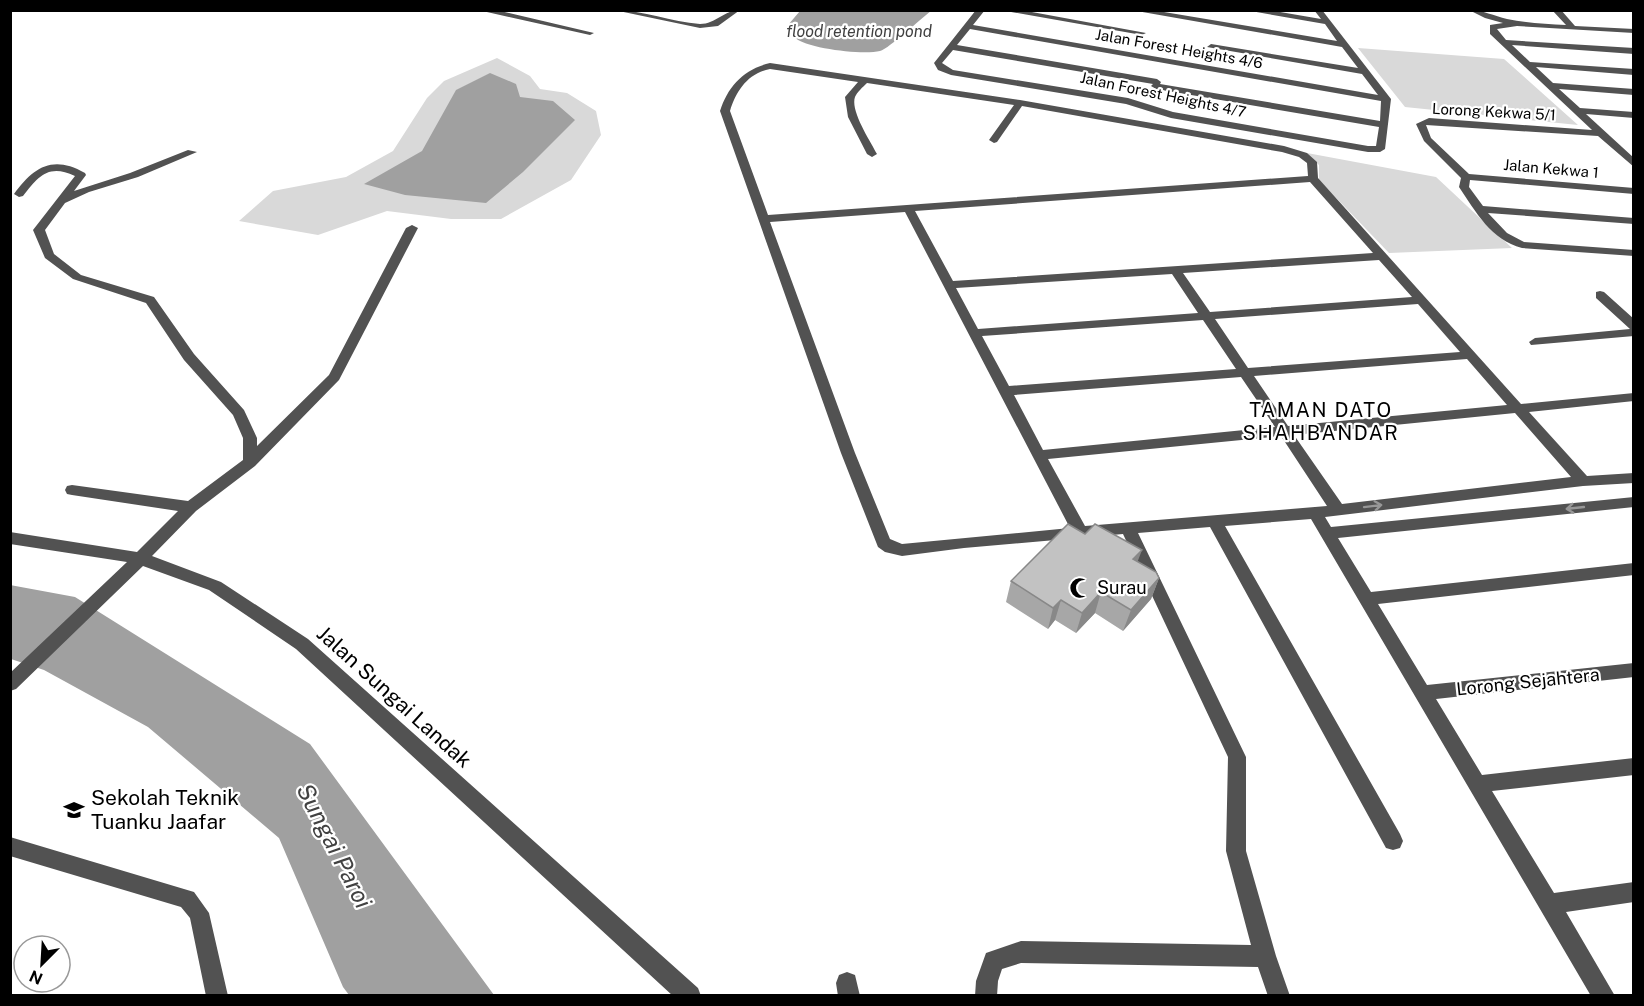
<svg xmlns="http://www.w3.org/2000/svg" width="1644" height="1006" font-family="'Public Sans',sans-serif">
  <rect width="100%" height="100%" fill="#fff"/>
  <path fill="#d9d9d9" d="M 1358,48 L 1504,59 L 1578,125 L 1405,107 Z
    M 497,58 L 530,76 L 540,89 L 567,93 L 596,111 L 601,135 L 571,180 L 501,219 L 451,219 L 387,211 L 318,235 L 239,221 L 273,191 L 346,177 L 393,151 L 427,98 L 444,81 Z
    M 1307,153 L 1436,177 L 1512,248 L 1389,253 L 1319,180 L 1319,165 Z"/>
  <path fill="#a0a0a0" d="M 800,11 L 800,10 L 931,11 C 920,19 890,48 880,51 C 863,55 807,49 794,37 C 791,34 790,29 788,25 Z
    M 490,73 L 516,84 L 520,97 L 553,101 L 575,120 L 523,172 L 486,203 L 405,195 L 364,184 L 422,151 L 456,90 Z
    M 10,585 L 75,597 L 310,744 L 494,995 L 349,995 L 343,987 L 279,838 L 148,727 L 44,670 L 11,659 Z"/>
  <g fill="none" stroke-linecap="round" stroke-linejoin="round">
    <path fill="#525252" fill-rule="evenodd" d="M 478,10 L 496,10 L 594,33 L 590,35 Z
      M 614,10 C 644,10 671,22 700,24 C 716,24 724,10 740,10 L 718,26 L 700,28 Z
      M 976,10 L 985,10 L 973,25 L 1378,95 L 1362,74 L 1207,47 L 1211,44 L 1358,68 L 1342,47 L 1131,10 L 1152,10 L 1337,41 L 1325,24 L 1245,10 L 1268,10 L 1321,19 L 1314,10 L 1322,10 L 1391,99 L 1385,149 L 1380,152 L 1368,152 L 1171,118 L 1126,104 L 951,75 L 938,70 L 934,63 ZM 970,29 L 1381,101 L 1380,121 L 1160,84 L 1161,82 L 1157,79 L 957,45 ZM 953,50 L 1153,84 L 1151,86 L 1156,89 L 1379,127 L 1376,146 L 1368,146 L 1173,112 L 1128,98 L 953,70 L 942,63 Z
      M 1000,10 L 1021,10 L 1146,33 L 1142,35 Z
      M 1469,10 C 1483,10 1494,16 1507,19 C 1527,23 1546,24 1566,25 L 1552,10 L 1561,10 L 1575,26 L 1634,29 L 1634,33 L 1517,26 L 1497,29 L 1506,40 L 1634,48 L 1634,54 L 1512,45 L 1530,62 L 1634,69 L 1634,75 L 1536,67 L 1553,83 L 1634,89 L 1634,95 L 1559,89 L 1580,108 L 1634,112 L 1634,118 L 1586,114 L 1634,158 L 1634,167 L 1598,136 L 1426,125 L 1431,138 L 1469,174 L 1634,188 L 1634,194 L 1470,180 L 1469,187 L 1483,206 L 1634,218 L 1634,224 L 1488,213 L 1507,233 L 1524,242 L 1634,250 L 1634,256 L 1522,248 C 1491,240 1476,212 1459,187 L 1461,178 L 1424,141 L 1416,124 L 1429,118 L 1592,130 L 1490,34 L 1490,25 L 1503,23 L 1485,18 Z
      M 770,63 L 1020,100 L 1284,146 L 1307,153 L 1317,162 L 1318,178 L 1521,404 L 1634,393 L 1634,401 L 1529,412 L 1587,476 L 1634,473 L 1634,483 L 1583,486 L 1325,517 L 1331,527 L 1634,497 L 1634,507 L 1338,538 L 1371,592 L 1634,563 L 1634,575 L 1378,604 L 1427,685 L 1634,663 L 1634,677 L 1436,699 L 1482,775 L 1634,758 L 1634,775 L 1492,791 L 1554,893 L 1634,882 L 1634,902 L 1566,912 L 1615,996 L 1591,996 L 1311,519 L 1225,526 L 1400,834 L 1403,841 L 1400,848 L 1393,850 L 1386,848 L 1210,527 L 1138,533 L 1246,757 L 1246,851 L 1276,956 L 1290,996 L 1268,996 L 1258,967 L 1021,963 L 1002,969 L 998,981 L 997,996 L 975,996 L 976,981 L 986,953 L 1021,941 L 1251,945 L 1226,851 L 1228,757 L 1123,534 L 964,548 L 902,556 L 885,552 L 878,547 L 841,453 L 720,111 C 728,86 744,69 770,63 ZM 770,69 L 858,82 L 845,97 L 848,117 L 867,154 L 872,157 L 877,154 C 871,142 850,111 855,97 C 857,92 863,87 867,83 L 1014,105 L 989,140 L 994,143 L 997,142 L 1022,106 L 1282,152 L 1299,157 L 1307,163 L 1308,176 L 768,215 L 730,111 C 736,91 748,73 770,69 ZM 1310,182 L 1373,253 L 953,281 L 915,211 ZM 905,212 L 1070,528 L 902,544 L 890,539 L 855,453 L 770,222 ZM 1379,260 L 1412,297 L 1210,312 L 1183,273 ZM 1172,274 L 1198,313 L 978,329 L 956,288 ZM 1418,304 L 1460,352 L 1248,368 L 1215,319 ZM 1203,320 L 1236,369 L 1009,386 L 982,336 ZM 1467,359 L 1507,405 L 1288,426 L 1254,376 ZM 1241,377 L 1275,427 L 1043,450 L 1014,395 ZM 1515,413 L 1571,477 L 1342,504 L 1294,435 ZM 1281,436 L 1327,506 L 1085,526 L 1048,459 Z
      M 188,150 L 197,152 L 138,177 L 89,192 L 65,203 L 45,230 L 54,254 L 81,275 L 154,297 L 194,354 L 244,410 L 257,438 L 257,446 L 329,375 L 406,228 L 412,225 L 418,228 L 339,380 L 255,466 L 196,511 L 152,556 L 221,582 L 308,639 L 698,988 L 701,996 L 673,996 L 296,649 L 209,590 L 143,566 L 16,689 L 10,691 L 10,673 L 127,562 L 10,544 L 10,532 L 137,552 L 178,511 L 72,495 L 67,494 L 65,490 L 67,486 L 72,485 L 188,501 L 243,460 L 243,438 L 233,415 L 184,360 L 146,303 L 73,279 L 45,258 L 33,230 L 75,176 C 48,163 38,177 23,196 L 19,197 L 14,194 C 33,168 52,154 85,173 L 86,175 L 74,191 L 130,173 Z
      M 1600,291 L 1604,292 L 1634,319 L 1634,336 L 1531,345 L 1529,342 L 1535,338 L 1630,329 L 1596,298 L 1596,292 Z
      M 10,837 L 194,892 L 209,913 L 228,996 L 206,996 L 190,918 L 181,907 L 10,856 Z
      M 847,972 L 855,975 L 860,996 L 838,996 L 836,983 L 839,975 Z"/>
  </g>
  <path fill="#a7a7a7" d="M 1138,562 L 1159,578 L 1151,599 L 1123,631 L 1095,613 L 1076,633 L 1055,620 L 1048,629 L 1006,602 L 1011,581 Z"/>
  <path fill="#888" d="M 1142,550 L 1134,571 L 1133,559 Z
    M 1159,578 L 1151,599 L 1123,631 L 1131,610 Z
    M 1101,592 L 1095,613 L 1076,633 L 1082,613 Z
    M 1061,600 L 1055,620 L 1048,629 L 1053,608 Z"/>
  <path fill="#c2c2c2" stroke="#888" stroke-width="1.5" d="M 1068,524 L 1085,534 L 1095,524 L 1142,550 L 1133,559 L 1156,572 L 1159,578 L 1131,610 L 1101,592 L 1082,613 L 1061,600 L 1053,608 L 1011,581 Z"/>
  <defs><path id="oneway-shaft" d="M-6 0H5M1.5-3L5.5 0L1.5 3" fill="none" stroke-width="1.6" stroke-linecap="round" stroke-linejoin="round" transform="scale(1.5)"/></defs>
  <g stroke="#979797">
    <use href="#oneway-shaft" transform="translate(1373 506) rotate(-7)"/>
    <use href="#oneway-shaft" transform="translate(1575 508) rotate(174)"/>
  </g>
  <defs>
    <g id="mosque-bare" transform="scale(1.62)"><path d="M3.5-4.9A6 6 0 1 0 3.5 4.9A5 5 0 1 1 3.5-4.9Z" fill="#000" stroke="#fff" stroke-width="2.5" paint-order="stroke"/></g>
    <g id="school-bare" transform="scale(1.62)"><path d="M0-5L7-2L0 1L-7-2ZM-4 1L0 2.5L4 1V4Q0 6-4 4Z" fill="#000" stroke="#fff" stroke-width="2.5" paint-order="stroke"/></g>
  </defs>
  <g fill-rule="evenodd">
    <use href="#mosque-bare" x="1080" y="588"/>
    <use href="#school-bare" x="74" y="810"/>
  </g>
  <g text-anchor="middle" stroke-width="4.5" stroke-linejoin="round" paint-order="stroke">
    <g font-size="15" fill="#000" stroke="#fff">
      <text transform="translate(1179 49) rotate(10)" y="5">Jalan Forest Heights 4/6</text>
      <text transform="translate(1163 95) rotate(12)" y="5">Jalan Forest Heights 4/7</text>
      <text transform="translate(1494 112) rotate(3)" y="5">Lorong Kekwa 5/1</text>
      <text transform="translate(1551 169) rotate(5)" y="5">Jalan Kekwa 1</text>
    </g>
    <g font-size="16" font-style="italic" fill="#414141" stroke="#fff">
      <text x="859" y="37">flood retention pond</text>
    </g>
    <g font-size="18" fill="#000" stroke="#fff" text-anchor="start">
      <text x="1097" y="594">Surau</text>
    </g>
    <g font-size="18" fill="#000" stroke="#fff">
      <text transform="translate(1528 682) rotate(-6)" y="6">Lorong Sejahtera</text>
    </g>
    <g font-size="20" letter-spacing="1.5" fill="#000" stroke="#fff">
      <text x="1321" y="417">TAMAN DATO<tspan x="1321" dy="23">SHAHBANDAR</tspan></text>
    </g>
    <g font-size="21" fill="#000" stroke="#fff">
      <text transform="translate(394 697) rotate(42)" y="7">Jalan Sungai Landak</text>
    </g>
    <g font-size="21" fill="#000" stroke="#fff" text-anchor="start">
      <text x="91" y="805">Sekolah Teknik<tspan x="91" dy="24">Tuanku Jaafar</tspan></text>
    </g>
    <g font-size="24" font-style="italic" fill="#414141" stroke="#fff">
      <text transform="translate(334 846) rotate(63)" y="8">Sungai Paroi</text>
    </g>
  </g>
  <rect width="1644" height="1006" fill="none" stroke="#000000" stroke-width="24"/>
  <g transform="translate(42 964) rotate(204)"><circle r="28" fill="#ffffff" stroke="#999999" stroke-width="1.5"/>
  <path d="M0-4.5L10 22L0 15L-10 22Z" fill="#000000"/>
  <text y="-9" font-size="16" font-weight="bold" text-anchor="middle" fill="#000000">N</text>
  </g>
</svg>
